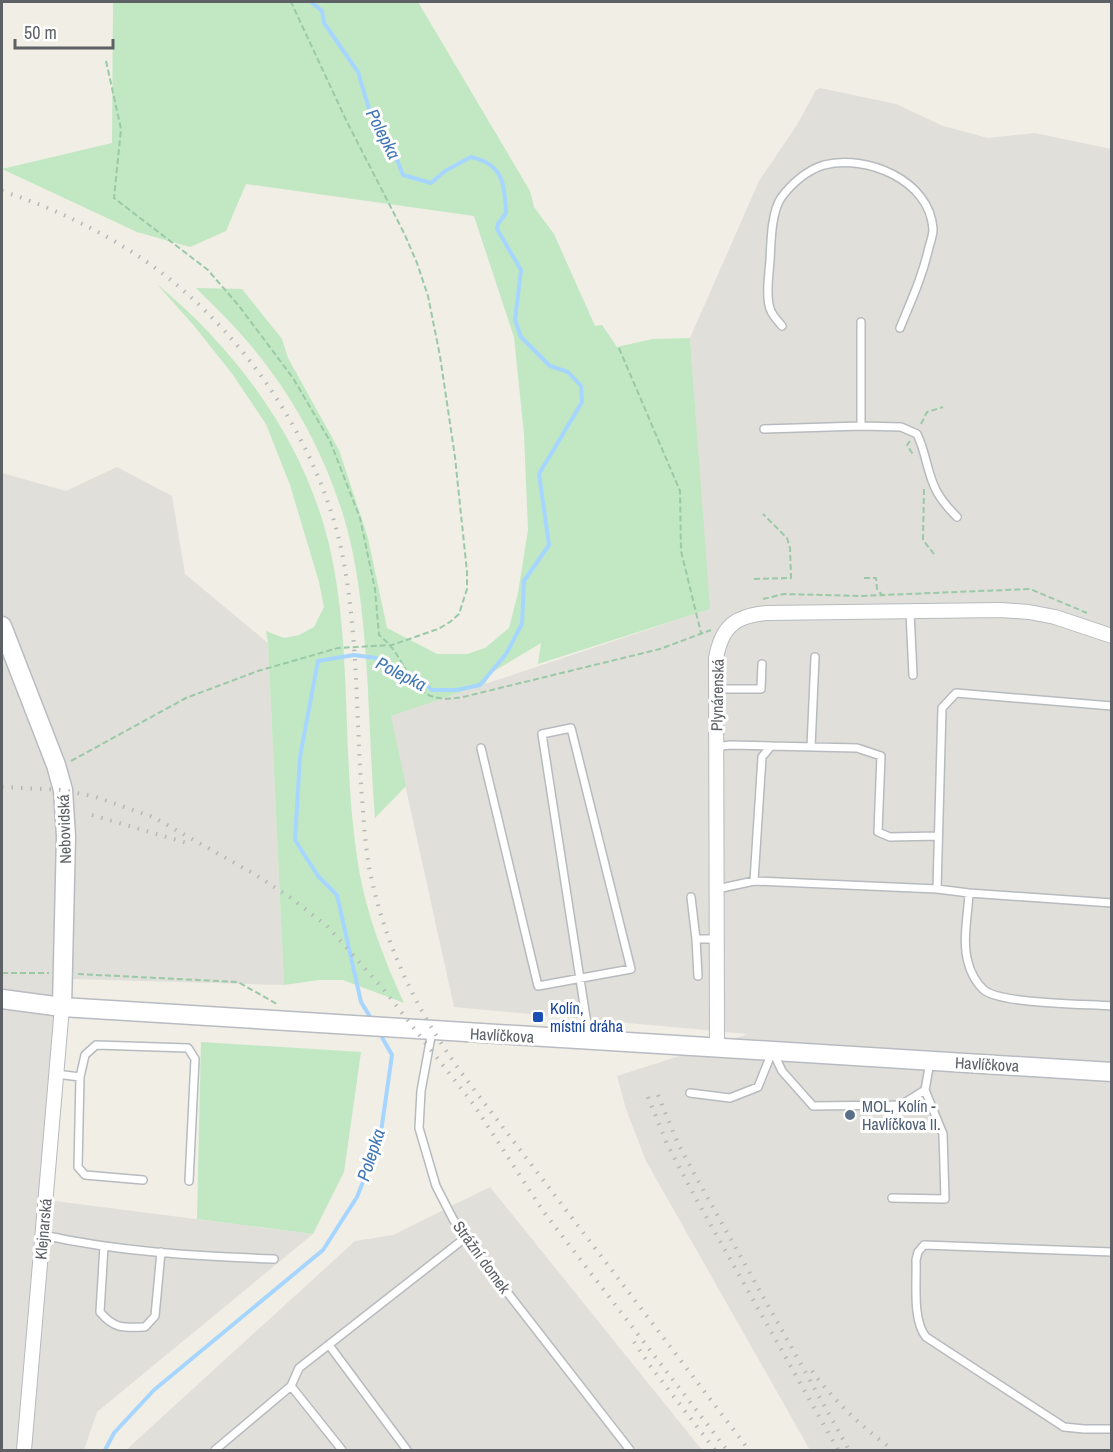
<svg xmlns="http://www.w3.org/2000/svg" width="1113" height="1452" font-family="'Archivo Narrow',sans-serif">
  <rect width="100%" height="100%" fill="#f0eee5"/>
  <path fill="#e1dfd9" d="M 820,88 L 896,104 L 943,126 L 988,138 L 1035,133 L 1111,149 L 1111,1450 L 810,1450 L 646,1161 L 626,1109 L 617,1076 L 748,1034 L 454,1007 L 390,716 L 709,609 L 690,338 L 759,181 L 797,125 L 816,90 Z
    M 117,467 L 172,496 L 185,574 L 268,643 L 284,985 L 72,979 L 47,1200 L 313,1234 L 97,1412 L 84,1450 L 2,1450 L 2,473 L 66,491 Z
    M 490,1187 L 702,1450 L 126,1450 L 355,1241 L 393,1235 Z"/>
  <path fill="#c1e8c2" d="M 113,2 L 418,2 L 530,191 L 534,207 L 554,234 L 595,326 L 602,325 L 617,347 L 653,339 L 690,338 L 710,609 L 538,664 L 541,643 L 491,673 L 485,684 L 391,716 L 406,786 L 375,818 C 368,732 370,639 353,554 C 338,480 301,405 252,347 C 235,326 215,307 196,288 L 242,289 L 282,339 L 288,358 L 339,450 L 368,538 L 387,628 L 437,654 L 467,654 L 485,648 L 509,628 L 518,593 L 528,530 L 524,434 L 514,337 L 474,216 L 246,184 L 226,231 L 190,247 L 137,232 L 2,169 L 112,143 Z
    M 157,284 C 242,355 310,449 332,558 C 352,656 342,758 357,857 C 364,908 383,957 404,1003 L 343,980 L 319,980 L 284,985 L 268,643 L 266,631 L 284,638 L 299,635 L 314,627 L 324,607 L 319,582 L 290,485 L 266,424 L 233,375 L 195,327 Z
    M 201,1042 L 361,1052 L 344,1172 L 313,1234 L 197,1219 Z"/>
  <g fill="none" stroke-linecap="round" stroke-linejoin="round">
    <path stroke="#a6d6ff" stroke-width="4" d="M 311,2 L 322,11 L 324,23 L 358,72 L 369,109 L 392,147 L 403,175 L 431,183 L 445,171 L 471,157 C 503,164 505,184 506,213 L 498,224 L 497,229 L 521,270 L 515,320 L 521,337 L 550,366 L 568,372 L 581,386 L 582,402 L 539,474 L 549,545 L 524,581 L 522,624 L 506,654 L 480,685 L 457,690 L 432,690 L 409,673 L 376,658 L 354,655 L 318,661 L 300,757 L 295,840 L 318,876 L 337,895 L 361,1002 L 372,1020
      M 105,1450 L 114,1433 L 154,1390 L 323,1250 L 357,1197 L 380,1139 L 392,1055 L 379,1032"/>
    <g stroke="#b7bbbf" stroke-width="10">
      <path id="lane" d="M 861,322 L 861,426
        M 782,326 C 778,321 773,316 771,311 C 765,299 769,274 770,261 C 771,243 771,213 781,198 C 791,184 807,170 824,165 C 866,154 930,180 933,229 C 933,234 931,241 929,247 C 923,275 911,301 900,328
        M 764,429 L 861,426 L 901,427 L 917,434 C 926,452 927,473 936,490 C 941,500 949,509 957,517
        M 910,612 L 913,675
        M 716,689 L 761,689 L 762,664
        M 716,747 L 730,745 L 771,746
        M 811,747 L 815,657
        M 481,748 L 538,986 L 631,969 L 571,728 L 542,734 L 580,979 L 589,1037
        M 754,881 L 762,757 L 771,746 L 857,748 L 881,756 L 878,832 L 890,837 L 938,836
        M 717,889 L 754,881 L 937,889 L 969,893 L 1112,903
        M 937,889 L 942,708 L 956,693 L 1112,706
        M 969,893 C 968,915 962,941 968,962 C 970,972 977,984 984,990 C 1001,1004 1086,1004 1112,1006
        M 691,897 L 696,939 L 716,939
        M 696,939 L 698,976
        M 432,1031 L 421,1091 L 419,1128 L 436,1186 L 453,1219 L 465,1238 L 630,1450
        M 774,1054 L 782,1071 L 813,1106 L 901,1105 L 925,1090 L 930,1062
        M 56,1074 L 80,1077 L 78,1167 L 85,1175 L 143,1180
        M 80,1077 L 85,1055 L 96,1045 L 188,1048 L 195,1059 L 189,1181
        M 690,1093 L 730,1098 L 758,1087 L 772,1052
        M 892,1198 L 945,1199 L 943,1134 L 925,1090
        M 43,1235 C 119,1252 196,1256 274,1259
        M 104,1246 L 100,1312 C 114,1329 124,1328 145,1327 L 155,1316 L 161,1252
        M 1112,1252 L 924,1245 L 918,1252 L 916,1260 C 917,1282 912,1320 926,1337 L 1064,1427 L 1084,1429 L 1112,1429
        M 329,1345 L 407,1450
        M 291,1386 L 342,1450
        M 215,1450 L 291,1386 L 299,1368 L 465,1238"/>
    </g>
    <g stroke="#b7bbbf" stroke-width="16">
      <path id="street" d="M 717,1048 L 716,658 C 722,626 735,616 767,613 L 1001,610 L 1029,612 L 1055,617 L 1112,636
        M 24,1450 L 62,1007"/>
    </g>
    <g stroke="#b8bbc1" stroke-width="21">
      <path id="secondary" d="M 2,626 L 56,765 L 63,790 L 66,836 L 62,1007
        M 2,999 L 62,1007 L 1112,1072"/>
    </g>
    <path stroke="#9ac9a8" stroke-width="2" stroke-dasharray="6 3" stroke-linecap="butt" d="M 106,61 L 121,129 L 114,198 L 208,270 L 239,306 L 293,378 L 330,441 L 360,518 L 375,589 L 379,635 C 414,662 405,708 463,697 L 660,649 L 711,630
      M 619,348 L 680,491 L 681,551 L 701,633
      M 921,424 L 927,412 L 943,407
      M 910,441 L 907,445 L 914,456
      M 924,489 L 923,540 L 934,554
      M 864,578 L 876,578 L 877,589 L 882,595
      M 754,579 L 791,578 L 790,548 L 787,538 L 763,514
      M 763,599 L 784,594 L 859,596 L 1030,589 L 1087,613
      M 71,761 L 186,698 L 258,671 L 338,648 L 392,645 L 438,629 L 450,622 L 459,614 L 467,589 L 467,572 L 455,457 L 440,356 L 428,296 L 417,263 L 404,233 L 347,122 L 291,2
      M 2,973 L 49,973
      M 78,974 L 238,982 L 277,1004"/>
    <use href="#lane" stroke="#fff" stroke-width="7"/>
    <use href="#street" stroke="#fff" stroke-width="14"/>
    <use href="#secondary" stroke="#fff" stroke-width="18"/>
    <path stroke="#b6b7b7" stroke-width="4" stroke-dasharray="1.5 8" stroke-linecap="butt" d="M 2,191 C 48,206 91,226 132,252 C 234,317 320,438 343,558 C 358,636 356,718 362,798 C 364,821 365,844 369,867 C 384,944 417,1012 463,1075 L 749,1450
      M 2,787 L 63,790 L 96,797 L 153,817 L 256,875 L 291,898 L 327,926 L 384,990 L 474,1105 L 543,1211 L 727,1450
      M 92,815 L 187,843
      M 658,1095 L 676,1139 L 691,1168 L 849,1450
      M 648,1097 L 667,1144 L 695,1197 L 838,1450
      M 634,1342 L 651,1367 L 715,1450
      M 812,1371 C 835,1402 862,1427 893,1450"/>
  </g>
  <rect fill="#1a4fb4" stroke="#fff" stroke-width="2" x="532" y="1011" width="12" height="12" rx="3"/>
  <circle fill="#5c6f8a" stroke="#fff" stroke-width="2" cx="850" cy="1115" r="6"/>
  <g text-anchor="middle" stroke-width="6" stroke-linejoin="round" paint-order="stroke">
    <g font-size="16" fill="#5d6166" stroke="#fff">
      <text transform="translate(717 695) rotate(-89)" y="6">Plynárenská</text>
      <text transform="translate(64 829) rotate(-92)" y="6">Nebovidská</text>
      <text transform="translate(502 1035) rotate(3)" y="6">Havlíčkova</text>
      <text transform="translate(987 1064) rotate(3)" y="6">Havlíčkova</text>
      <text transform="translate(43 1229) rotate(-85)" y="6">Klejnarská</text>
      <text transform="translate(482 1257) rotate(54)" y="6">Strážní domek</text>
    </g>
    <g font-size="16" fill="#164399" stroke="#fff" text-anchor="start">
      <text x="550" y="1014">Kolín,<tspan x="550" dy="18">místní dráha</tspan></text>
    </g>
    <g font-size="16" fill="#4e5e75" stroke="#fff" text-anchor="start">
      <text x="862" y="1112">MOL, Kolín -<tspan x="862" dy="18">Havlíčkova II.</tspan></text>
    </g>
    <g font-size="18" font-style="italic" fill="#3f75b5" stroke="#fff">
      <text transform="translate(383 134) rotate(63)" y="6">Polepka</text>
      <text transform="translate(401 674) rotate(27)" y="6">Polepka</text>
      <text transform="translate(371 1155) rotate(-72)" y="6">Polepka</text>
    </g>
  </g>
  <rect width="1113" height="1452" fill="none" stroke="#5d6166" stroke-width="6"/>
  <path d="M15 39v9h98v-9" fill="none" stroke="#5d6166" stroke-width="3"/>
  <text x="24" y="39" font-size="18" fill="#5d6166" stroke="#ffffff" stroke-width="4.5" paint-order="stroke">50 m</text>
</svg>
